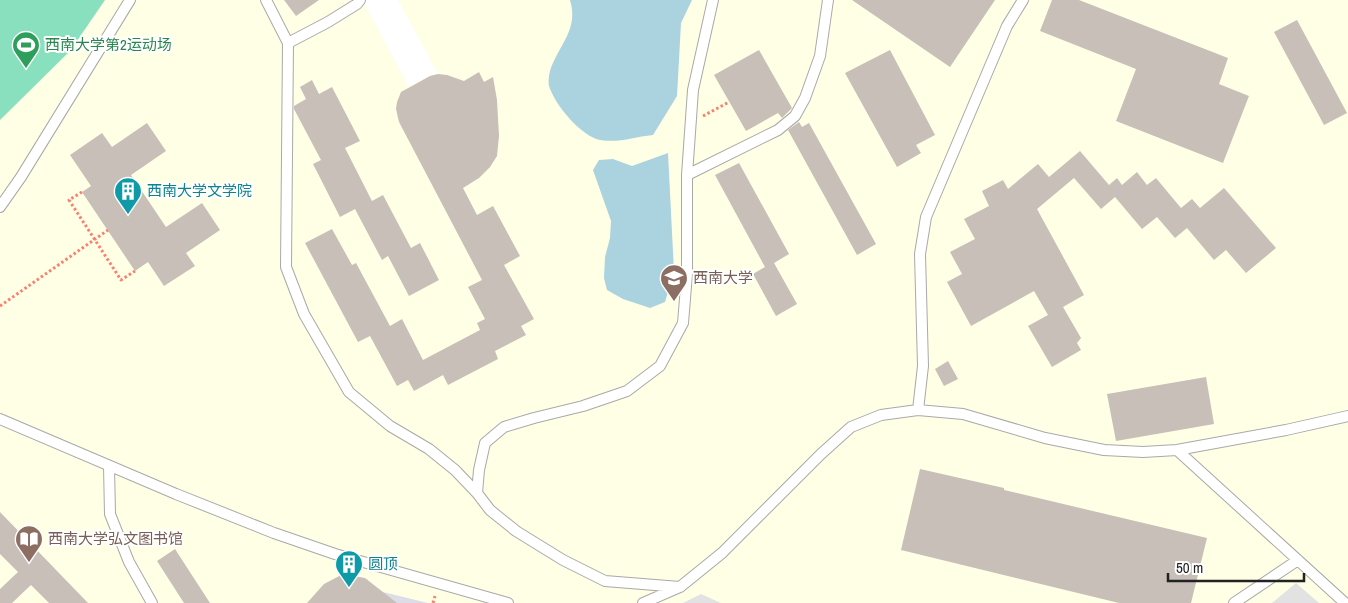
<svg xmlns="http://www.w3.org/2000/svg" width="1348" height="603" font-family="'Archivo Narrow','Noto Sans SC',sans-serif">
  <rect width="100%" height="100%" fill="#f2efe9"/>
  <path fill="#ffffe5" d="M 0,0 L 1348,0 L 1348,603 L 0,603 Z"/>
  <path fill="#88e0be" d="M 0,0 L 105,0 L 70,51 L 0,120 Z"/>
  <path fill="#e2e2e2" d="M 1296,583 L 1319,603 L 1272,603 Z
    M 701,594 L 721,603 L 683,603 Z"/>
  <path fill="#dddde8" d="M 383,592 L 428,603 L 389,603 Z"/>
  <path fill="#aad3df" d="M 570,0 L 692,0 L 681,23 L 677,96 L 653,135 C 634,137 619,143 600,140 C 581,136 555,105 549,86 C 548,82 549,75 550,71 C 559,44 579,30 570,0 Z
    M 668,153 L 674,272 L 665,302 L 650,308 L 623,299 L 607,290 L 604,278 L 605,257 L 610,238 L 611,221 L 593,170 L 599,160 L 613,159 L 632,166 Z"/>
  <path fill="#fff" d="M 362,0 L 398,0 L 438,74 L 430,76 L 409,87 Z"/>
  <path fill="#c7bfb8" d="M 284,0 L 319,0 L 296,16 Z
    M 852,0 L 995,0 L 950,67 Z
    M 1052,0 L 1079,0 L 1228,58 L 1219,84 L 1249,96 L 1223,163 L 1116,121 L 1136,69 L 1040,31 Z
    M 1297,20 L 1347,113 L 1324,125 L 1274,32 Z
    M 759,50 L 792,108 L 782,118 L 778,113 L 746,131 L 714,75 Z
    M 890,50 L 935,135 L 916,145 L 921,153 L 897,167 L 845,73 Z
    M 479,72 L 484,82 L 493,77 L 497,100 L 499,136 L 497,156 L 490,167 L 479,178 L 463,188 L 477,215 L 493,206 L 520,256 L 504,265 L 534,319 L 521,326 L 526,335 L 495,351 L 498,359 L 448,385 L 443,375 L 414,391 L 408,380 L 397,386 L 370,336 L 358,342 L 305,243 L 332,229 L 352,265 L 356,263 L 390,326 L 402,319 L 423,360 L 480,330 L 477,323 L 485,319 L 468,287 L 482,280 L 399,122 L 396,109 L 397,102 L 401,92 L 430,76 L 438,74 L 447,75 L 464,81 Z
    M 312,80 L 319,94 L 332,87 L 360,141 L 345,148 L 372,201 L 383,195 L 411,248 L 420,243 L 439,280 L 409,296 L 388,256 L 382,260 L 355,209 L 340,217 L 313,164 L 321,160 L 294,109 L 294,106 L 306,99 L 300,87 Z
    M 799,122 L 802,127 L 809,123 L 876,244 L 857,255 L 788,130 Z
    M 147,123 L 166,151 L 131,175 L 166,227 L 202,203 L 220,230 L 186,253 L 195,266 L 164,286 L 148,262 L 135,271 L 82,192 L 91,186 L 70,155 L 102,133 L 112,147 Z
    M 1080,151 L 1109,185 L 1117,178 L 1122,185 L 1137,172 L 1147,185 L 1156,178 L 1181,208 L 1192,199 L 1200,208 L 1224,188 L 1276,248 L 1246,273 L 1226,250 L 1214,260 L 1187,228 L 1175,238 L 1157,217 L 1142,229 L 1115,197 L 1101,209 L 1074,178 L 1037,209 L 1084,295 L 1063,307 L 1081,338 L 1077,343 L 1081,350 L 1052,367 L 1028,326 L 1048,315 L 1034,291 L 971,326 L 947,282 L 962,274 L 950,252 L 975,239 L 964,219 L 989,206 L 982,191 L 1003,180 L 1008,189 L 1038,164 L 1049,177 Z
    M 739,163 L 789,254 L 774,263 L 797,304 L 776,316 L 753,274 L 765,267 L 715,175 Z
    M 948,361 L 958,379 L 944,386 L 935,369 Z
    M 1206,377 L 1214,424 L 1116,441 L 1107,394 Z
    M 920,469 L 1004,488 L 1004,490 L 1207,538 L 1191,603 L 1119,603 L 901,550 Z
    M 0,512 L 88,603 L 49,603 L 31,585 L 12,603 L 0,603 L 0,589 L 18,572 L 0,554 Z
    M 175,549 L 210,603 L 184,603 L 157,561 Z
    M 343,574 L 365,578 L 397,603 L 307,603 L 324,584 Z"/>
  <g fill="none" stroke-linecap="round" stroke-linejoin="round">
    <g stroke="#a9a9a9" stroke-width="12">
      <path id="lane" d="M 266,0 L 288,43 L 286,267 L 304,314 L 349,392 L 390,426 L 429,449 L 455,470 L 477,493
        M 288,43 L 328,22 L 357,4 L 360,0
        M 687,175 L 778,130 L 795,116 L 805,98 L 820,56 L 828,0
        M 0,207 L 21,177 L 130,0
        M 918,410 L 923,366 L 920,254 L 926,217 L 1007,26 L 1023,0
        M 0,419 L 176,494 L 274,533 L 335,554 L 508,603
        M 1177,450 L 1345,603
        M 109,466 L 110,514 L 129,562 L 152,603
        M 680,587 L 605,581 L 563,560 L 516,531 L 490,510 L 477,493 L 479,470 L 485,443 L 504,427 L 534,418 L 583,406 L 627,391 L 660,366 L 683,323 L 687,274 L 687,175 L 693,90 L 713,0
        M 643,603 L 680,587 L 722,553 L 821,454 L 851,427 L 881,415 L 918,410 L 963,414 L 1045,438 L 1104,450 L 1143,452 L 1177,450 L 1286,430 L 1348,416
        M 1234,603 L 1298,560"/>
    </g>
    <path stroke="#fa8072" stroke-width="3" stroke-dasharray="2.5 2.5" stroke-linecap="butt" d="M 703,116 L 729,102
      M 82,192 L 69,200 L 121,280 L 135,271
      M 0,306 L 108,230
      M 433,603 L 435,596"/>
    <use href="#lane" stroke="#fff" stroke-width="10"/>
  </g>
  <defs>
    <g id="stadium-pin" transform="scale(1.4375)"><path d="M0 17L-7.5 6A9.5 9.5 0 1 1 7.5 6Z" fill="#2e9e5b" stroke="#fff"/><path d="M0-5a6.5 5 0 1 0 0 10a6.5 5 0 1 0 0-10ZM-3.5-1.8h7v3.6h-7Z" fill="#fff"/></g>
    <g id="building-pin" transform="scale(1.4375)"><path d="M0 17L-7.5 6A9.5 9.5 0 1 1 7.5 6Z" fill="#0f9aa8" stroke="#fff"/><path d="M-4-6H4V6H1V3H-1V6H-4ZM-2.5-4.3h1.7v1.8h-1.7ZM.8-4.3h1.7v1.8H.8ZM-2.5-1h1.7V.8h-1.7ZM.8-1h1.7V.8H.8Z" fill="#fff"/></g>
    <g id="university-pin" transform="scale(1.4375)"><path d="M0 17L-7.5 6A9.5 9.5 0 1 1 7.5 6Z" fill="#8d6e63" stroke="#fff"/><path d="M0-5L7-2L0 1L-7-2ZM-4 1L0 2.5L4 1V4Q0 6-4 4Z" fill="#fff"/></g>
    <g id="library-pin" transform="scale(1.4375)"><path d="M0 17L-7.5 6A9.5 9.5 0 1 1 7.5 6Z" fill="#8d6e63" stroke="#fff"/><path d="M-6-4Q-3-5.5-.7-3.5V5Q-3 3-6 4ZM6-4Q3-5.5 .7-3.5V5Q3 3 6 4Z" fill="#fff"/></g>
  </defs>
  <g fill-rule="evenodd">
    <use href="#stadium-pin" x="26" y="45"/>
    <use href="#building-pin" x="128" y="191"/>
    <use href="#university-pin" x="674" y="278"/>
    <use href="#library-pin" x="29" y="539"/>
    <use href="#building-pin" x="349" y="564"/>
  </g>
  <g text-anchor="middle" stroke-width="4" stroke-linejoin="round" paint-order="stroke">
    <g font-size="15" fill="#27864d" stroke="#fff" text-anchor="start">
      <text x="45" y="50">西南大学第2运动场</text>
    </g>
    <g font-size="15" fill="#0d838f" stroke="#fff" text-anchor="start">
      <text x="147" y="196">西南大学文学院</text>
      <text x="368" y="569">圆顶</text>
    </g>
    <g font-size="15" fill="#785e54" stroke="#fff" text-anchor="start">
      <text x="693" y="283">西南大学</text>
      <text x="48" y="544">西南大学弘文图书馆</text>
    </g>
  </g>
  <path d="M1168 573v8h136v-8" fill="none" stroke="#222222" stroke-width="2.5"/>
  <text x="1176" y="573" font-size="15" fill="#222222" stroke="#ffffff" stroke-width="4" paint-order="stroke">50 m</text>
</svg>
